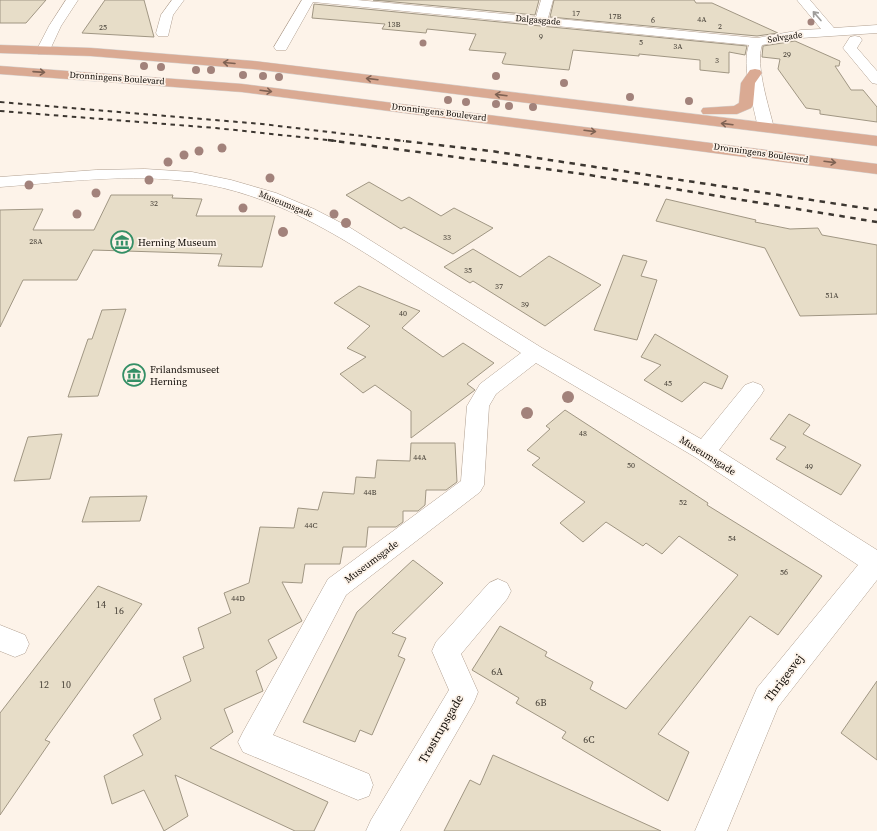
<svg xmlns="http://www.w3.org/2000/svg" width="877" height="831" font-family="'Source Serif 4',serif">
  <rect width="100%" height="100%" fill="#fdf3e9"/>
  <path fill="#e7ddc8" stroke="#a09683" d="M 0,0 L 46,0 L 26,23 L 0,23 Z
    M 105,0 L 144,0 L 154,37 L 82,33 Z
    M 373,0 L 539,0 L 535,15 Z
    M 554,0 L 694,0 L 696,3 L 712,3 L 778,33 L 757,36 L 550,17 Z
    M 314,4 L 747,46 L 745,55 L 729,52 L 729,73 L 700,70 L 700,60 L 639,54 L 639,56 L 573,50 L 569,70 L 504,64 L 502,63 L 506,53 L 469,50 L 476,34 L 427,29 L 426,33 L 382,29 L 385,24 L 312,18 Z
    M 795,41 L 840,61 L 839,66 L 835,66 L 851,90 L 863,90 L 877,107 L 877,122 L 820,114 L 820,110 L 806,108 L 778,69 L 780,59 L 762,57 L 763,46 Z
    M 369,182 L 402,201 L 409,197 L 441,216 L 454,208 L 493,228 L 453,254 L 404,227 L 401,229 L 346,195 Z
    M 111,195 L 173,195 L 172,198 L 202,199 L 196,216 L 275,216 L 262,267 L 218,266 L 222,254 L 93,250 L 77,280 L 23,280 L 0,327 L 0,210 L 43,209 L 33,230 L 94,230 Z
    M 666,199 L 756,220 L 755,222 L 790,229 L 818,228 L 822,235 L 877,245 L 877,314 L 800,316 L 765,248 L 656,221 Z
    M 473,249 L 520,277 L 549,256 L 601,285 L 545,326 L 473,281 L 470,283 L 444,267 Z
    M 623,255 L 647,261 L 641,276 L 657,280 L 637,340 L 594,330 Z
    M 359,286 L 420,311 L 402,328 L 443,357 L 463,343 L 494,363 L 467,384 L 475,390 L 411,438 L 411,411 L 375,385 L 363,393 L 340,374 L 366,357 L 347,348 L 370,326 L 334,303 Z
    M 126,309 L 98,396 L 68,397 L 88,339 L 92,339 L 102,310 Z
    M 655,334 L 728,376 L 722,389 L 704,382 L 682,402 L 644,380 L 661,365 L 641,357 Z
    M 565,410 L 708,503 L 707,505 L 822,576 L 778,635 L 750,616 L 658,734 L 689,752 L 668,801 L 562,738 L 566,732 L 516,703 L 519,698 L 472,670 L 500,626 L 547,652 L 545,656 L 593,682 L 590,689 L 626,709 L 738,575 L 679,536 L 662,554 L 646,543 L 643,546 L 606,522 L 583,542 L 560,523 L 585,502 L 532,465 L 540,458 L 527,450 L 550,429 L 546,426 Z
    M 789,414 L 810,425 L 803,434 L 861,465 L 841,495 L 776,459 L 786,447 L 770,439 Z
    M 62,434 L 50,479 L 14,481 L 28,437 Z
    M 411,443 L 455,443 L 457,482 L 446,490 L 426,490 L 425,505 L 418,511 L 403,511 L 403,522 L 396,527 L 368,527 L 366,547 L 343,547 L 340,564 L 305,564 L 302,583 L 282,582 L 302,621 L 268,640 L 277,658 L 256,671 L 263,691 L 224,709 L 233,732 L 210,748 L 328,802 L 314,831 L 295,831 L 175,775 L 188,816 L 164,831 L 144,790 L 112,804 L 104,776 L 143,755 L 133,735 L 161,719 L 154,699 L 191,681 L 183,657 L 204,648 L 198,628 L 231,613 L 224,593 L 249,583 L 260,527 L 294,528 L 298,508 L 318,510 L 323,492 L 354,494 L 356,477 L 375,478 L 377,460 L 410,461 Z
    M 147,496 L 140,521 L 82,522 L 90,497 Z
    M 413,560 L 443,583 L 392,633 L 406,638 L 398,656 L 405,659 L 372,735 L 360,730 L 355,742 L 303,722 L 357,612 Z
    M 98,586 L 142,604 L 45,740 L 50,742 L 0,815 L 0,713 Z
    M 877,681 L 877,760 L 841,733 Z
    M 493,755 L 661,831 L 444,831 L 470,780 L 480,785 Z"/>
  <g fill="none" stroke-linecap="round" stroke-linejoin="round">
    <g stroke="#b1a091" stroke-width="1">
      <path id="minor" d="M 66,0 L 78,0 L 61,26 L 48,54 L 38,54 L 36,51 L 49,26 Z
        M 172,0 L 184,0 L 173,15 L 168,36 L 158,36 L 156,33 L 161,15 Z
        M 302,0 L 357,0 L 536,17 L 541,0 L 553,0 L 548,18 L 757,38 L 801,30 L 821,29 L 797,0 L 810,0 L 834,28 L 877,25 L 877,33 L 801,38 L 762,45 C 755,65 769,107 774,128 L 771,131 L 761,131 L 758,128 C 754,107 741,65 749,45 L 313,2 L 286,50 L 276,50 L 274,47 Z
        M 855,36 L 860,37 L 862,40 L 857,48 L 877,71 L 877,84 L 872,83 L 843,48 L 850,37 Z
        M 145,169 L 192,172 L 231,180 L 276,193 L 314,209 L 349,227 L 542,348 L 701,439 L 745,385 L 753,382 L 761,385 L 764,390 L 761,395 L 719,450 L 877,550 L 877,580 L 778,707 L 727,831 L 695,831 L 757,688 L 858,565 L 695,457 L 536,363 L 496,394 L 489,406 L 484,485 L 480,492 L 346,595 L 273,735 L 369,774 L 373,785 L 369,796 L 358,800 L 243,752 L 238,742 L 243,732 L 328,579 L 461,481 L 467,406 L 480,384 L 521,353 C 481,328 441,302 401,276 C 335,233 273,194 193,182 C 130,173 64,182 0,187 L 0,177 L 96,170 Z
        M 498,579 L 507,583 L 511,591 L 507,599 L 461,654 L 478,692 L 474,702 L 400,831 L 366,831 L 371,820 L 449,690 L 432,651 L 436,642 L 489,583 Z
        M 0,625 L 25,635 L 29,644 L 25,653 L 15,657 L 0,651 Z"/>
    </g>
    <g stroke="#d4d3d2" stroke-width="1">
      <path id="major" d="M 0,45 L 91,48 L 253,61 L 877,136 L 877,146 L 253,69 L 91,56 L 0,53 Z
        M 0,66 L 242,84 L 877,164 L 877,174 L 242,92 L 0,74 Z
        M 755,69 L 760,70 L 762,73 L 755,83 L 753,105 L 751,108 L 737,114 L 703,114 L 701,111 L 703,108 L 734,106 L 739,103 L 741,83 L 750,70 Z"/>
    </g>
    <use href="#minor" fill="#fff" fill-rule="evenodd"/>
    <use href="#major" fill="#daaa93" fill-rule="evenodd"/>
    <path stroke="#3d3731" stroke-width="2" stroke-dasharray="4.5 4.5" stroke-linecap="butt" d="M 0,102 L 262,124 L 404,141
      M 0,111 L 216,128 L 337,141"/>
    <path stroke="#3d3731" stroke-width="2.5" stroke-dasharray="5.5 5.5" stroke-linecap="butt" d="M 328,140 L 583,174 L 877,222
      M 395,140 L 491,151 L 877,210"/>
  </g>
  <g fill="#a2827b">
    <circle cx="811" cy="22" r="3.5"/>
    <circle cx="423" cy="43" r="3.5"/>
    <circle cx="144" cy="66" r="4"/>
    <circle cx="161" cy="67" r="4"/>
    <circle cx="196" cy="70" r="4"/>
    <circle cx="211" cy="70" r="4"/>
    <circle cx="243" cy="75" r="4"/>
    <circle cx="263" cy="76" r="4"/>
    <circle cx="496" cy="76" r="4"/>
    <circle cx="279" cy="77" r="4"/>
    <circle cx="564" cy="83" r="4"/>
    <circle cx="630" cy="97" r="4"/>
    <circle cx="448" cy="100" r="4"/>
    <circle cx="689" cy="101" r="4"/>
    <circle cx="466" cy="102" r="4"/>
    <circle cx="496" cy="104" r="4"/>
    <circle cx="509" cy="106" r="4"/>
    <circle cx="533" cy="107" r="4"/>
    <circle cx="222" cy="148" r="4.5"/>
    <circle cx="199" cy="151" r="4.5"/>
    <circle cx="184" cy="155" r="4.5"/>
    <circle cx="168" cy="162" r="4.5"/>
    <circle cx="270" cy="178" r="4.5"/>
    <circle cx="149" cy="180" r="4.5"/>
    <circle cx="29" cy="185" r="4.5"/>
    <circle cx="96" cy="193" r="4.5"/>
    <circle cx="243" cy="208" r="4.5"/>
    <circle cx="77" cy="214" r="4.5"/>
    <circle cx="334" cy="214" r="4.5"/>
    <circle cx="346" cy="223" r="5"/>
    <circle cx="283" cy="232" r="5"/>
    <circle cx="568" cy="397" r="6"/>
    <circle cx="527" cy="413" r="6"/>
  </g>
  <defs><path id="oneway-shaft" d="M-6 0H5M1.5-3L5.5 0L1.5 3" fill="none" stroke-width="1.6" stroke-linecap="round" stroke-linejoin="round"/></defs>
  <use stroke="#9f9d9b" href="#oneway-shaft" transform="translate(817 16) rotate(-131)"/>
  <g stroke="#7f6253">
    <use href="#oneway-shaft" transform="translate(229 63) rotate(-175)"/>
    <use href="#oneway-shaft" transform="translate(39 72) rotate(4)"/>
    <use href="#oneway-shaft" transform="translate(372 79) rotate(-173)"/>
    <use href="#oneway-shaft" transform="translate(266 91) rotate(7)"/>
    <use href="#oneway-shaft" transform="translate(501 95) rotate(-173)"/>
    <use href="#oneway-shaft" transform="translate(727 124) rotate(-173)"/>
    <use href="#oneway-shaft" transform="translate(590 131) rotate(7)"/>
    <use href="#oneway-shaft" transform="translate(830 162) rotate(7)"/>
  </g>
  <defs>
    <g id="museum-ring" transform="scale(1.15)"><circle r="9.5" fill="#fdf3e9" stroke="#348f66" stroke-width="1.5"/><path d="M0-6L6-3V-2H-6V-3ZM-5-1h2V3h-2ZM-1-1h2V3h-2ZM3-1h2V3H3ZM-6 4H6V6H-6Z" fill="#348f66"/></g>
  </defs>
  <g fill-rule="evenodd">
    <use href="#museum-ring" x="122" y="242"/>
    <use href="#museum-ring" x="134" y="375"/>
  </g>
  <g text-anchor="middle" stroke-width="3.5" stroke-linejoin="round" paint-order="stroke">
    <g font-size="8" fill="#453f36">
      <text x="576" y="16">17</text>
      <text x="615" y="19">17B</text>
      <text x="702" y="22">4A</text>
      <text x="653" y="23">6</text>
      <text x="394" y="27">13B</text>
      <text x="720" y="29">2</text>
      <text x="103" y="30">25</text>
      <text x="541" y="39">9</text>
      <text x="641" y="45">5</text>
      <text x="678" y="49">3A</text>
      <text x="787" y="57">29</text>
      <text x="717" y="63">3</text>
      <text x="154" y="206">32</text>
      <text x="447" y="240">33</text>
      <text x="36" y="244">28A</text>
      <text x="468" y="273">35</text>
      <text x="499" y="289">37</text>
      <text x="832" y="298">51A</text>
      <text x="525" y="307">39</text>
      <text x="403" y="316">40</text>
      <text x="668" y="386">45</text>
      <text x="583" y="436">48</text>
      <text x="420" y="460">44A</text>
      <text x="631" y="468">50</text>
      <text x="809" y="469">49</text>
      <text x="370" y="495">44B</text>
      <text x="683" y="505">52</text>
      <text x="311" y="528">44C</text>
      <text x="732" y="541">54</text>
      <text x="784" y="575">56</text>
      <text x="238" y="601">44D</text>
    </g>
    <g font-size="9" fill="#0f0a05" stroke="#fdf3e9">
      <text transform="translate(538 20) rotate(5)" y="3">Dalgasgade</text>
      <text transform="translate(785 37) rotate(-9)" y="3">Sølvgade</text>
      <text transform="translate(117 78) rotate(4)" y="3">Dronningens Boulevard</text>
      <text transform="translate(439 112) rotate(7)" y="3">Dronningens Boulevard</text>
      <text transform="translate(761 153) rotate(8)" y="3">Dronningens Boulevard</text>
      <text transform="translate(286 204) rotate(22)" y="3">Museumsgade</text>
    </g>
    <g font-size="10" fill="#0f0a05" stroke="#fdf3e9" text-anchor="start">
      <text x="138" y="246">Herning Museum</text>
      <text x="150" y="373">Frilandsmuseet<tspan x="150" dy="12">Herning</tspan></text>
    </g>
    <g font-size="10" fill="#0f0a05" stroke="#fdf3e9">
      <text transform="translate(708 455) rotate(32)" y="4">Museumsgade</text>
      <text transform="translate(371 561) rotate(-37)" y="4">Museumsgade</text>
    </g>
    <g font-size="10" fill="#453f36">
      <text x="101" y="608">14</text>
      <text x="119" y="614">16</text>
      <text x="497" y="675">6A</text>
      <text x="44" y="688">12</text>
      <text x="66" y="688">10</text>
      <text x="541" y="706">6B</text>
      <text x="589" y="743">6C</text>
    </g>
    <g font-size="12" fill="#0f0a05" stroke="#fdf3e9">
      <text transform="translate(784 678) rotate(-53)" y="4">Thrigesvej</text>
      <text transform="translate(441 729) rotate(-60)" y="4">Trøstrupsgade</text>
    </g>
  </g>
</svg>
